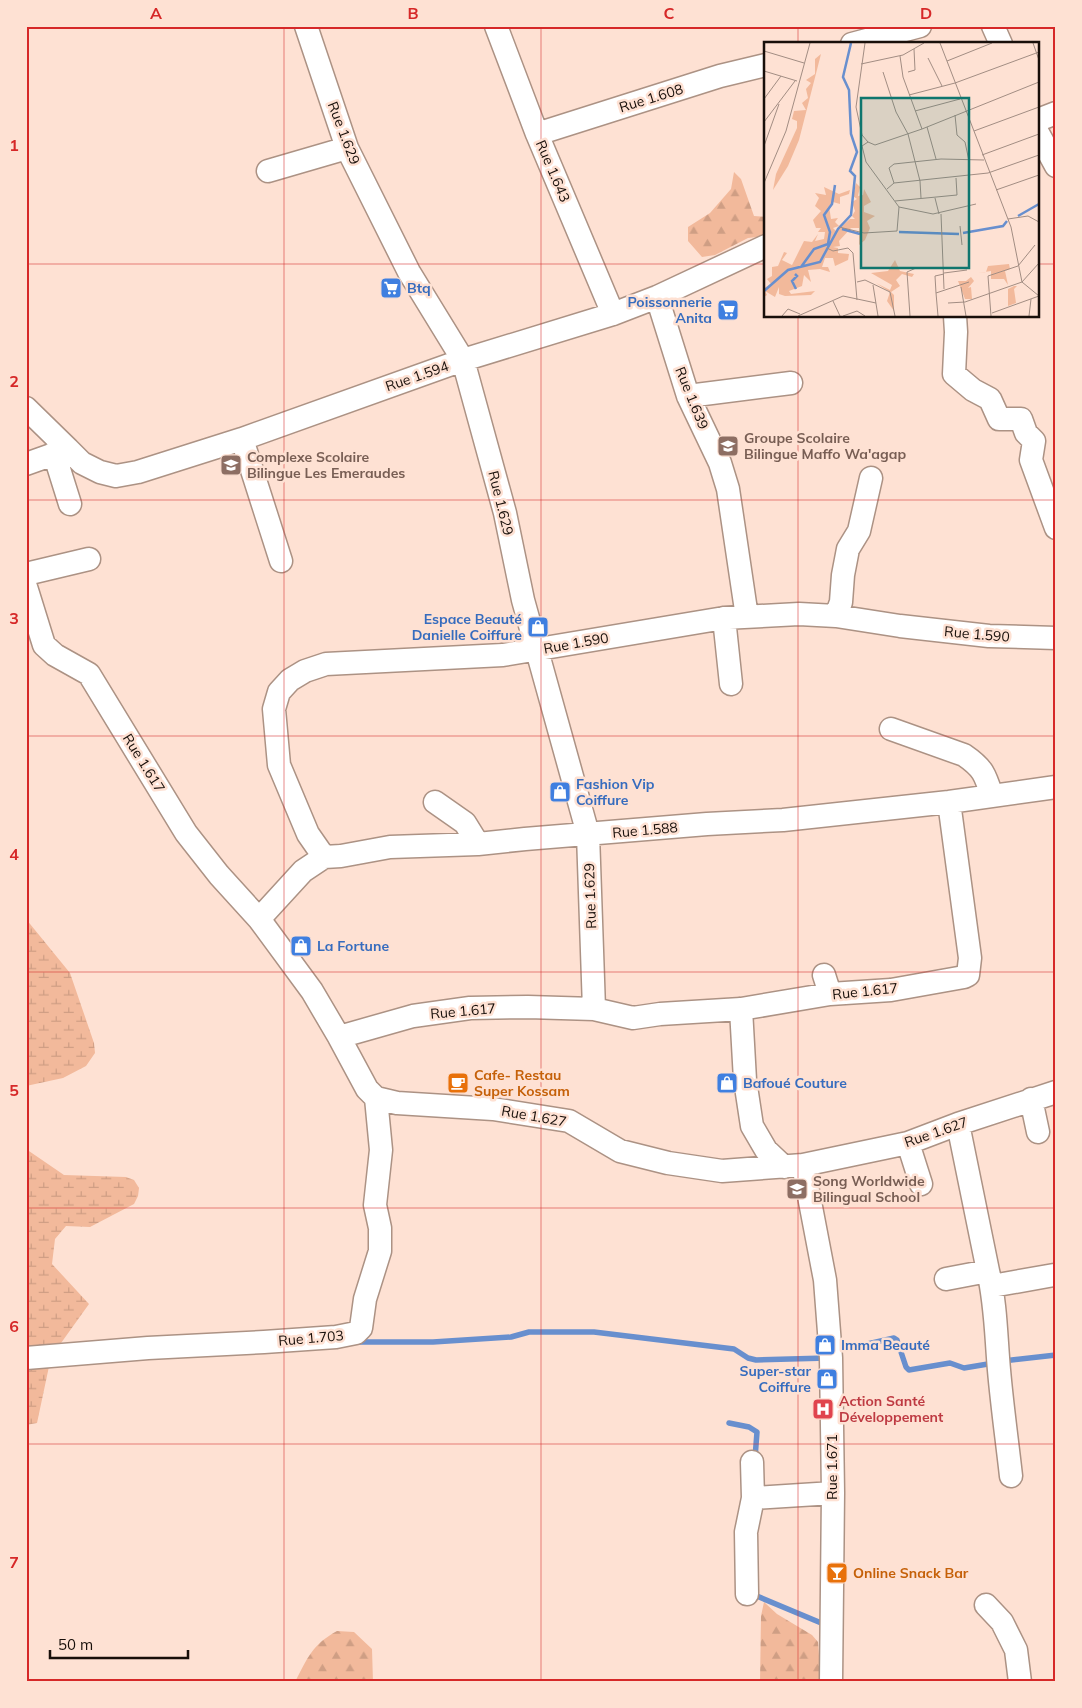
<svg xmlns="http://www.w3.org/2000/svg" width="1082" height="1708" font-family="Mulish,sans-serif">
  <defs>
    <pattern id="forest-firs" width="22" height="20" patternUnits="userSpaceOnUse" patternTransform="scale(1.25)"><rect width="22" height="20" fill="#f2b99b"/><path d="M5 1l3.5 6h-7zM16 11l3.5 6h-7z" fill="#cf9e84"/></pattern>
    <pattern id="wetland-marsh" width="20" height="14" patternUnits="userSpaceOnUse" patternTransform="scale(1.25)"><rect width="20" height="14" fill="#f2b99b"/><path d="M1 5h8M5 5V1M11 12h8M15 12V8" fill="none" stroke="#cf9e84"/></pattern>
  </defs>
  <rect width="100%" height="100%" fill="#fee1d3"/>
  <path fill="url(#forest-firs)" d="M 734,172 L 741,179 L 754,216 L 766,217 L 766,236 L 748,238 L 715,255 L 702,257 L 688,241 L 688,227 L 710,213 L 731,189 Z
    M 764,1602 L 777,1614 L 812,1635 L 818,1642 L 821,1682 L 760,1682 L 761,1616 Z
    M 337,1631 L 354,1632 L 372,1649 L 373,1682 L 295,1682 C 308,1657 312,1645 337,1631 Z"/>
  <path fill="url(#wetland-marsh)" d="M 26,919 L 70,973 L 94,1043 L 95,1053 L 86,1066 L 63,1078 L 26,1086 Z
    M 26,1149 L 64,1175 L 126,1177 L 134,1180 L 139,1188 L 138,1196 L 134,1204 L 90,1227 L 66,1226 L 55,1239 L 52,1264 L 89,1304 L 51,1357 L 37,1423 L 26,1425 Z"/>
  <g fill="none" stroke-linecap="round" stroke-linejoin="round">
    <path stroke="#688fce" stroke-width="5.5" d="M 354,1342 L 433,1342 L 511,1337 L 529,1332 L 594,1332 L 734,1349 L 748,1358 L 756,1360 L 827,1358
      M 835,1348 L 863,1345 L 894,1338 L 897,1340 L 906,1367 L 909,1370 L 950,1363 L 964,1368 L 994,1363
      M 1003,1361 L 1056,1355
      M 729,1423 L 749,1427 L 757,1432 L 755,1458
      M 752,1594 L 826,1625"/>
    <g stroke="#ac9284" stroke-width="25">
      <path id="minor" d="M 306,26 L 347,148 L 409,272 L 463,360 L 505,513 L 523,600 L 588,834 L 594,1009
        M 496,26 L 537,134 L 613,314
        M 993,26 L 1001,44
        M 852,44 L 920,26
        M 1038,120 L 1056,113
        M 1038,133 L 1056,166
        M 537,134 L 720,76 L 766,65
        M 268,171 L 347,148
        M 657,297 L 688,396 L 720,463 L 728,489 L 747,617
        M 955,316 L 956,332 L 954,374 L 973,390 L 990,399 L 999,419 L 1021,419 L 1026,433 L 1034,441 L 1031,460 L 1056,528
        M 688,396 L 791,383
        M 26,408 L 68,449 L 26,464
        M 242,439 L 281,561
        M 68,449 L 82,463 L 100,472 L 116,476 L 138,472 L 242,439 L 463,360 L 613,314 L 657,297 L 766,246
        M 54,453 L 70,504
        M 26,574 L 89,559
        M 26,587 L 44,645 L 55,655 L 89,674 L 186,833 L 219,875 L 259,919 L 312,991 L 339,1037 L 367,1089 L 376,1098 L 397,1103 L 493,1109 L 569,1121 L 620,1151 L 668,1163 L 722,1171 L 803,1165 L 908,1143 L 958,1124 L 1056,1092
        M 836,616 L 841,602 L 843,575 L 848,549 L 859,531 L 871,478
        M 724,618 L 731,684
        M 891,729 L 964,755 C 983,768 985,774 992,796
        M 435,802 L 465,823 L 478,844
        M 324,857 L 308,834 L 279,765 L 274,709 L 279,692 L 290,680 L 305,671 L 326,664 L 503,655 L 724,618 L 799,614 L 836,616 L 900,626 L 989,636 L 1056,638
        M 259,919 L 303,871 L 324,857 L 341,856 L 390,847 L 478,844 L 525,839 L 707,824 L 783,820 L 949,802 L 1056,787
        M 824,975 L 830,994
        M 741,1009 L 745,1080 L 752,1126 L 766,1150 L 784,1167
        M 339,1037 L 413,1016 L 470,1008 L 528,1007 L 594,1009 L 633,1018 L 660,1014 L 741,1009 L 830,994 L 891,990 L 964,977 L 968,975 L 970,958 L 949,802
        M 1031,1099 L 1038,1132
        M 958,1124 L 988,1271
        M 908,1143 L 921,1184
        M 803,1165 L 825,1280 L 831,1358 L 833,1493 L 831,1682
        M 946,1279 L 988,1271 C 996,1304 996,1337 999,1370 C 1002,1405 1007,1440 1011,1476
        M 992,1286 L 1054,1275
        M 26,1358 L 148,1348 L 264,1342 L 336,1337 L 356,1333 L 361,1328 L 365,1299 L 380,1251 L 380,1228 L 375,1205 L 381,1150 L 376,1098
        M 753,1498 L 833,1493
        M 747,1594 L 746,1532 L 753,1498 L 752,1462
        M 986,1605 L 1002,1622 L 1016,1650 L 1020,1682"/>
    </g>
    <use href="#minor" stroke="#fff" stroke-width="22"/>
  </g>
  <path fill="none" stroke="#d62828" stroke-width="1" stroke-opacity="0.55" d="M 284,26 L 284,1682M 541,26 L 541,1682M 798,26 L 798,44M 26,264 L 766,264M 1038,264 L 1056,264M 798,316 L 798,1682M 26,500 L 1056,500M 26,736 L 1056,736M 26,972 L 1056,972M 26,1208 L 1056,1208M 26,1444 L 1056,1444"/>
  <defs>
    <g id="supermarket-square" transform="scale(1.125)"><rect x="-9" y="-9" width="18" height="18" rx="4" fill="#3f7fe0" stroke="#fee1d3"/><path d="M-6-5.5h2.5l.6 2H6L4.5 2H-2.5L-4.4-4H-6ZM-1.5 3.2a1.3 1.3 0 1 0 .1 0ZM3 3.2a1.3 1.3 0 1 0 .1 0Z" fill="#fff"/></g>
    <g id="school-square" transform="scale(1.125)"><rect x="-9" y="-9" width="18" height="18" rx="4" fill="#8d6e63" stroke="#fee1d3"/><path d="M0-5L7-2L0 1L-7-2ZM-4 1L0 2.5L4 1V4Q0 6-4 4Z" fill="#fff"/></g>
    <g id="shop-square" transform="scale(1.125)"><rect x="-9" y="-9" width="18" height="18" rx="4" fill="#3f7fe0" stroke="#fee1d3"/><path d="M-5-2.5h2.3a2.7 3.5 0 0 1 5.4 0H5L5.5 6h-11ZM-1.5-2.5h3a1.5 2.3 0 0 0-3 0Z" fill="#fff"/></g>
    <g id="cafe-square" transform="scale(1.125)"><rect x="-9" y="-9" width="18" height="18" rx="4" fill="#e8710a" stroke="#fee1d3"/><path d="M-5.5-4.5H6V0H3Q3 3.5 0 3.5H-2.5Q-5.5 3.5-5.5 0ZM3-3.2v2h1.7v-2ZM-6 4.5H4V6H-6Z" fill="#fff"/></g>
    <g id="hospital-square" transform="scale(1.125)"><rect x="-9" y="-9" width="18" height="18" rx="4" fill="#e0444e" stroke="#fee1d3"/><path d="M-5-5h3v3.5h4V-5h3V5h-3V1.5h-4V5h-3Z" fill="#fff"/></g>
    <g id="bar-square" transform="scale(1.125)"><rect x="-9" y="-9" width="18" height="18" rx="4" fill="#e8710a" stroke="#fee1d3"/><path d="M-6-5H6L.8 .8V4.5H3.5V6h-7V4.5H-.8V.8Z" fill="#fff"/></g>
  </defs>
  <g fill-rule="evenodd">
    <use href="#supermarket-square" x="391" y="288"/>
    <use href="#supermarket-square" x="728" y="310"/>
    <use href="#school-square" x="728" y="446"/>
    <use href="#school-square" x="231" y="465"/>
    <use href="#shop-square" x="538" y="627"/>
    <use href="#shop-square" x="560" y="792"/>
    <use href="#shop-square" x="301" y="946"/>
    <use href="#cafe-square" x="458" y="1083"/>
    <use href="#shop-square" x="727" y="1083"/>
    <use href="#school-square" x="797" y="1189"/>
    <use href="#shop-square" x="825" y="1345"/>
    <use href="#shop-square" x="827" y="1379"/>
    <use href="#hospital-square" x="823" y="1409"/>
    <use href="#bar-square" x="837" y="1573"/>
  </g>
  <g text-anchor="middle" stroke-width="5" stroke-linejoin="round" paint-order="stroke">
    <g font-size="14" fill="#180f0a" stroke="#fee1d3">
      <text transform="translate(651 98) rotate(-17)" y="5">Rue 1.608</text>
      <text transform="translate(344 133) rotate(69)" y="5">Rue 1.629</text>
      <text transform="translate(553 171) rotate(67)" y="5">Rue 1.643</text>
      <text transform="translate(417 376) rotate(-19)" y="5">Rue 1.594</text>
      <text transform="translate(692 398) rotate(68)" y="5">Rue 1.639</text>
      <text transform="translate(501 503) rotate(76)" y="5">Rue 1.629</text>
      <text transform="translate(977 634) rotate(5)" y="5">Rue 1.590</text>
      <text transform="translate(576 643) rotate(-10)" y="5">Rue 1.590</text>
      <text transform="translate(144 763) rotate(58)" y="5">Rue 1.617</text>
      <text transform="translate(645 830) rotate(-5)" y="5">Rue 1.588</text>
      <text transform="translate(590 896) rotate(-92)" y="5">Rue 1.629</text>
      <text transform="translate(865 991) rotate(-6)" y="5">Rue 1.617</text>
      <text transform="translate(463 1011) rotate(-5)" y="5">Rue 1.617</text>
      <text transform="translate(534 1116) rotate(10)" y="5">Rue 1.627</text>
      <text transform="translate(936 1132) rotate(-19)" y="5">Rue 1.627</text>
      <text transform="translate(311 1338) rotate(-5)" y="5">Rue 1.703</text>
      <text transform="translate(832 1467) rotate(-90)" y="5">Rue 1.671</text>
    </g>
    <g font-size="14" font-weight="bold" fill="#366cbe" stroke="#fee1d3" text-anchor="start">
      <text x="407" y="293">Btq</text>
      <text x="712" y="307" text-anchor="end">Poissonnerie<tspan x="712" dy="16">Anita</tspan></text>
      <text x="522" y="624" text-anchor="end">Espace Beauté<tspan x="522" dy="16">Danielle Coiffure</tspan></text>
      <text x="576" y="789">Fashion Vip<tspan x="576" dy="16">Coiffure</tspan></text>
      <text x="317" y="951">La Fortune</text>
      <text x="743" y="1088">Bafoué Couture</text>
      <text x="841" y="1350">Imma Beauté</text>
      <text x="811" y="1376" text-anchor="end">Super-star<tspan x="811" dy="16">Coiffure</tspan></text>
    </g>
    <g font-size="14" font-weight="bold" fill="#785e54" stroke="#fee1d3" text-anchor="start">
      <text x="744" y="443">Groupe Scolaire<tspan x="744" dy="16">Bilingue Maffo Wa'agap</tspan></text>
      <text x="247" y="462">Complexe Scolaire<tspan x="247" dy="16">Bilingue Les Emeraudes</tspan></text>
      <text x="813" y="1186">Song Worldwide<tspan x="813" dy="16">Bilingual School</tspan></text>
    </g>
    <g font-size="14" font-weight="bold" fill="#c56008" stroke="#fee1d3" text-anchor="start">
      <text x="474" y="1080">Cafe- Restau<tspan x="474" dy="16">Super Kossam</tspan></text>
      <text x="853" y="1578">Online Snack Bar</text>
    </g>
    <g font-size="14" font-weight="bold" fill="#be3a42" stroke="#fee1d3" text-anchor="start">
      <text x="839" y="1406">Action Santé<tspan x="839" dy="16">Développement</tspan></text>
    </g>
  </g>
  <g transform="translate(764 42)">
    <rect width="275" height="275" fill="#fee1d3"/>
    <path d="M 207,235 L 210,239 L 204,246 L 207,245 L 208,257 L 201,257 L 194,239 L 202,239 ZM 250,244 L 253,244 L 250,247 L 252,261 L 244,264 L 244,247 Z" fill="#f2b99b"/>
    <path d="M 57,12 L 35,98 L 24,124 L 9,148 L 12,132 L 33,86 L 33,79 L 28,77 L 30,69 L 42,68 L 38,61 L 44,56 L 42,47 L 47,41 L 42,38 L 51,32 L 51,17 ZM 131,218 L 136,229 L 150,232 L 148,235 L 138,232 L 132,238 L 136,244 L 127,250 L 130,253 L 130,269 L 123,259 L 126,250 L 112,241 L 126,248 L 128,243 L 107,231 L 124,229 ZM 245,222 L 246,227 L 241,229 L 244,243 L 240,237 L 227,237 L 227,229 L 214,231 L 222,230 L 224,224 Z" fill="#f2b99b"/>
    <path d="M 92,141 L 96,145 L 94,154 L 99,153 L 100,147 L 107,160 L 100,164 L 100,170 L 111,174 L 103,179 L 106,186 L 101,198 L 95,203 L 95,186 L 87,186 L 75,199 L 76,204 L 69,205 L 74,206 L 74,211 L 85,212 L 84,218 L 71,224 L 69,216 L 61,216 L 58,225 L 64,225 L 66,230 L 56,227 L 44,228 L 47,240 L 40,233 L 38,244 L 25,249 L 27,252 L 51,249 L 47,253 L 21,254 L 15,252 L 15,245 L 11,255 L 1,249 L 3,253 L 0,255 L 0,246 L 7,242 L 3,237 L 8,234 L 8,225 L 14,224 L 20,210 L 23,211 L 18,218 L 28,223 L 40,199 L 48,200 L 54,192 L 51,199 L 60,197 L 61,190 L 54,190 L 57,186 L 52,186 L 49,178 L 57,169 L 51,164 L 55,156 L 51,151 L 62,153 L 60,145 L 75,152 L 86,148 L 85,152 L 76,155 L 76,162 L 69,160 L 65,164 L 67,177 L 74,176 L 71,180 L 75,184 L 69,186 L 72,189 L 86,177 L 91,177 L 88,174 L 91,169 L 88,160 L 93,157 L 89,154 Z" fill="#f2b99b"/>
    <path fill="none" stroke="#688fce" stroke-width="2.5" d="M 254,174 L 275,162M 78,187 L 96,192M 135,190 L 195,192M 199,191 L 239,184 L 243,179M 37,225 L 50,207 L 64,202 L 66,190 L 60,173 L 68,162 L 71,143M 31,232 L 33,234 L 28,239 L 32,247M 0,249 L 24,228 L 56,220 L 74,187 L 87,173 L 91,134 L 86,129 L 93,110 L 87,92 L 85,48 L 79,35 L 87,1"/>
    <path fill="none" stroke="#a28d83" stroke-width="1" d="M 101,1 L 92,65 L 98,93 L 104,100 L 98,104 L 102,120 L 135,165 L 169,172 L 212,162M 176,1 L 247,185 L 258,240 L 275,254M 269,1 L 275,18M 0,9 L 40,21M 136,14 L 139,35 L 158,87M 164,16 L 178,44M 183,19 L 228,1M 97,22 L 139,13 L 160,1M 0,29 L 33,39M 119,30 L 132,70 L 144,92 L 156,139 L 157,156M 144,30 L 151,28 L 150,7M 145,53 L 191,41 L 275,10M 0,57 L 17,34M 151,69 L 196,57M 191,73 L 193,93 L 201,100 L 205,119M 0,80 L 31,39M 163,85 L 172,117M 210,89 L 275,65M 104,100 L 111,103 L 158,87 L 275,40M 0,104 L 15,62M 218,113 L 275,92M 0,141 L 22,89 L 46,1M 130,141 L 125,126 L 130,122 L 177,117 L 220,118M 123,147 L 130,141 L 224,131 L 275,113M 232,148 L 275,133M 171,156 L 175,172M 131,159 L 193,153 L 192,136M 177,172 L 180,247M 244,177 L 264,174 L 275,180M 196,184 L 198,203M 75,185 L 100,191 L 133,189 L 135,165M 63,206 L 69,209 L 84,206 L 89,211 L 93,258M 180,231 L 203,228M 93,240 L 101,238 L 126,250 L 131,274M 109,243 L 114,274M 197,245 L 202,274M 172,251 L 171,234 L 180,232M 69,259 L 76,274M 184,261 L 201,260 L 258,240 L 275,221M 228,271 L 275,254M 18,274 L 24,267 L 36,272M 34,274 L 79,254 L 112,261M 79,274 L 93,269 L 101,274M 146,274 L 143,230 L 152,226M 174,274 L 172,251 L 205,240M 227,274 L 224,234 L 254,224 L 271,203M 265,274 L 267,257"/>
    <path fill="#0f766e" fill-opacity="0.15" stroke="#0f766e" stroke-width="2.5" d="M 97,56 L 205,56 L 205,226 L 97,226 Z"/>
    <rect width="275" height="275" fill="none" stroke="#180f0a" stroke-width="2.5"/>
  </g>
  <rect width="1082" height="1708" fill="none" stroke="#fee1d3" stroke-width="55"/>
  <path d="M50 1650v8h138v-8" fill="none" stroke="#180f0a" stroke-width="2.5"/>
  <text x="58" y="1650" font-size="15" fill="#180f0a" stroke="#fee1d3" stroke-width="4" paint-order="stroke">50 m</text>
  <rect x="28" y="28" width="1026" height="1652" fill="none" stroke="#d62828" stroke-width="2"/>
  <g font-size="16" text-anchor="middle" font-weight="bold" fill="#d62828">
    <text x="156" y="19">A</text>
    <text x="413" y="19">B</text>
    <text x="669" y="19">C</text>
    <text x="926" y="19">D</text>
    <text x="14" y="151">1</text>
    <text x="14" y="387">2</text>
    <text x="14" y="624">3</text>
    <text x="14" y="860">4</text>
    <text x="14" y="1096">5</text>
    <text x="14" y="1332">6</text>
    <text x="14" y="1568">7</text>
  </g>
</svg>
